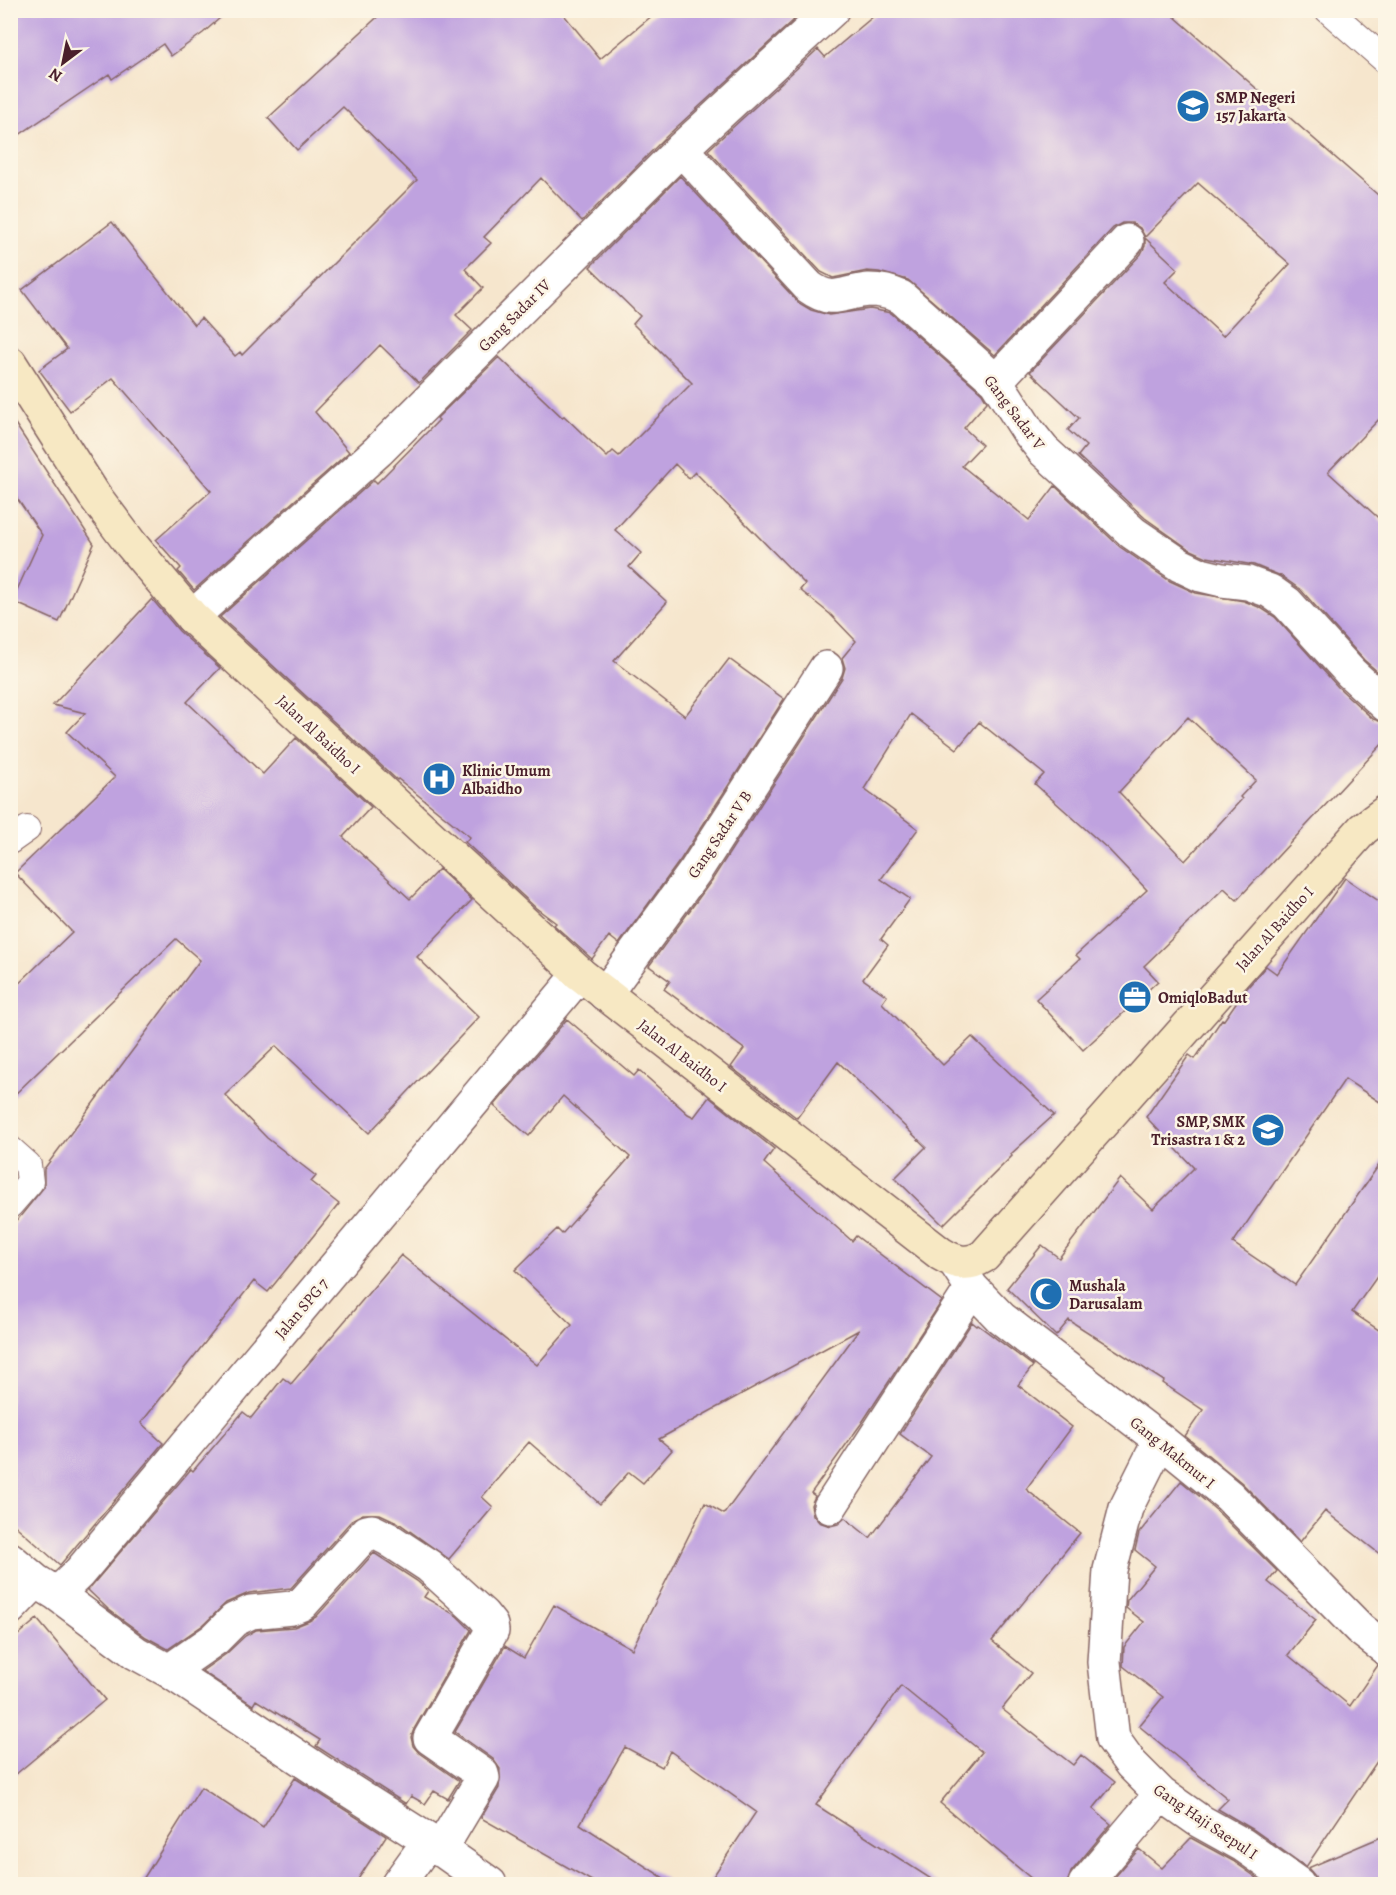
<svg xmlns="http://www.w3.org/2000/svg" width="1396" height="1895" font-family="Alegreya,serif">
  <rect width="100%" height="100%" fill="#fcf5e5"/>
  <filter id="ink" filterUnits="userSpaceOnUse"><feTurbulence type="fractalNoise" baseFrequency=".0167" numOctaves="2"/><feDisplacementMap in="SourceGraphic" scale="12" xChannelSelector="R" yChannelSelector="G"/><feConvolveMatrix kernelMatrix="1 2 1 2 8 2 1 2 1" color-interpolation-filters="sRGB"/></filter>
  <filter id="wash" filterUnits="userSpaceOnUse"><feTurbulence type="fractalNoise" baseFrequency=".008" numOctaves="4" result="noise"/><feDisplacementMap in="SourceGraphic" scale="24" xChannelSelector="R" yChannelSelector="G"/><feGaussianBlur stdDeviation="1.35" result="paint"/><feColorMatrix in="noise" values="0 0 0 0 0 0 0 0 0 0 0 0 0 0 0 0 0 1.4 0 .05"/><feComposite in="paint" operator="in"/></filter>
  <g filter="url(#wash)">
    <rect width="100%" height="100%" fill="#f6e6cd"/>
    <g id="blocks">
      <path fill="#bfa2df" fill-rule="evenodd" d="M 10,10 L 229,10 L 203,33 L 171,56 L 163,44 L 112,79 L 109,74 L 10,141 Z
        M 385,10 L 560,10 L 600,59 L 659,10 L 786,10 L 794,20 L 668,135 L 582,221 L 541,178 L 484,237 L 491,243 L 465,269 L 483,288 L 456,315 L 472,330 L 419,383 L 380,345 L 315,412 L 349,452 L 194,590 L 178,571 L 181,568 L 156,540 L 211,491 L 113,378 L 70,411 L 39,370 L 67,349 L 22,290 L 112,222 L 194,325 L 201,318 L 235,356 L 240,352 L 242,355 L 417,180 L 343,107 L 297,150 L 268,118 Z
        M 881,10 L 1167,10 L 1386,202 L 1386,412 L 1328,472 L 1386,525 L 1386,679 L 1364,660 L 1301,590 L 1281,576 L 1254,565 L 1207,557 L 1189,549 L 1145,518 L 1078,456 L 1086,446 L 1068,430 L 1079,418 L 1030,372 L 1141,254 L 1145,246 L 1145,238 L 1178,269 L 1165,282 L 1223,336 L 1290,264 L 1198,183 L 1145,237 L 1140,228 L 1132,223 L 1122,223 L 1113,228 L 995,355 L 908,280 L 879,272 L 867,271 L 833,278 L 821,272 L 708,150 L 818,49 L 825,57 Z
        M 680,176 L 799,303 L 811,310 L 829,315 L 870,309 L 891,313 L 982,393 L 987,402 L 964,428 L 982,445 L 962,466 L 1029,520 L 1055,486 L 1120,547 L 1170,581 L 1196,593 L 1244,601 L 1261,608 L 1275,617 L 1338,687 L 1373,719 L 1386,723 L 1386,740 L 1237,900 L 1224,888 L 1144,966 L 1158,981 L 1083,1050 L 1036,999 L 1080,959 L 1076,955 L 1147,890 L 1109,850 L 1035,784 L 1044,774 L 979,722 L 957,749 L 911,714 L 864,789 L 918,829 L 881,879 L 910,899 L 881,939 L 888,945 L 863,979 L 887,996 L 882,1003 L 943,1065 L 972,1037 L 1054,1115 L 1011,1154 L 1012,1156 L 943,1225 L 895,1178 L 926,1147 L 838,1062 L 797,1118 L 731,1067 L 744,1049 L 664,989 L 670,981 L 649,966 L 712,880 L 842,678 L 845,668 L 842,658 L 856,641 L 830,614 L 800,590 L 805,584 L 695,472 L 689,478 L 675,464 L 615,530 L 641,553 L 629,567 L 667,602 L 614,661 L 685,716 L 729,659 L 784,699 L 681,859 L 619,944 L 609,936 L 592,959 L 554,925 L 556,923 L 536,908 L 465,842 L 470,837 L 398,779 L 397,780 L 220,617 L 374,480 L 377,483 L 439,420 L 437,418 L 499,357 L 562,417 L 564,416 L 607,457 L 613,451 L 619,456 L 692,383 L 633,324 L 640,316 L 590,267 ZM 1188,717 L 1256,780 L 1240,797 L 1242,799 L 1185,861 L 1119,792 Z
        M 10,416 L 94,544 L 59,622 L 12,601 L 42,535 L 10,488 Z
        M 152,599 L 179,631 L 220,668 L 187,702 L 263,774 L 296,738 L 371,807 L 343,837 L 410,899 L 439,869 L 472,900 L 417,957 L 479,1017 L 369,1133 L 276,1046 L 225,1095 L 267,1138 L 316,1176 L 311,1182 L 339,1204 L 268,1292 L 254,1281 L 141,1423 L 163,1443 L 60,1565 L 10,1521 L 10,1229 L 44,1187 L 44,1169 L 200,960 L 176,939 L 10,1099 L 10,992 L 72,932 L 15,873 L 115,777 L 67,732 L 85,713 L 53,705 Z
        M 1345,878 L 1386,906 L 1386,1106 L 1345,1079 L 1233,1243 L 1295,1285 L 1386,1155 L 1386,1264 L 1352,1312 L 1386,1335 L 1386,1559 L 1325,1511 L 1300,1542 L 1242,1483 L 1185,1436 L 1203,1410 L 1163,1383 L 1164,1381 L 1069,1320 L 1056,1336 L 1007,1288 L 1042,1245 L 1059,1258 L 1120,1178 L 1153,1209 L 1194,1168 L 1146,1117 L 1189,1055 L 1195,1059 L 1222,1019 L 1224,1020 L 1242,994 L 1266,966 L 1277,974 Z
        M 567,1019 L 634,1076 L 639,1070 L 688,1114 L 694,1117 L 709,1097 L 774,1149 L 764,1163 L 852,1241 L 856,1236 L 942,1301 L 861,1424 L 811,1493 L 815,1496 L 811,1505 L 813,1515 L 819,1522 L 830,1526 L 838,1524 L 845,1518 L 870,1538 L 931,1457 L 900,1434 L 972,1322 L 977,1326 L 978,1325 L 1033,1366 L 1018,1385 L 1072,1427 L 1026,1489 L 1080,1533 L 992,1641 L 1031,1673 L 1002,1709 L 1073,1765 L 1081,1755 L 1115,1782 L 1093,1809 L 1111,1824 L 1071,1872 L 1067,1884 L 1038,1884 L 940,1803 L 982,1752 L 901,1686 L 816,1805 L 939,1884 L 708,1884 L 756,1812 L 670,1751 L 662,1767 L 625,1747 L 580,1824 L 673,1884 L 597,1884 L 481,1818 L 499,1788 L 500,1769 L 493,1759 L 455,1732 L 505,1646 L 524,1658 L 554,1605 L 632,1649 L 705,1503 L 724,1514 L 859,1330 L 659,1439 L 672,1450 L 643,1483 L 629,1472 L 600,1504 L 529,1442 L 482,1497 L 493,1507 L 449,1559 L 397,1522 L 380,1514 L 363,1514 L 353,1519 L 291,1588 L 249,1593 L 226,1603 L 203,1625 L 168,1649 L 146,1637 L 108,1609 L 88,1590 L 191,1469 L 193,1471 L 243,1412 L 251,1418 L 283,1378 L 291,1384 L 401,1255 L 537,1365 L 572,1325 L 515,1270 L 557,1229 L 562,1234 L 630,1157 L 563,1096 L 529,1136 L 494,1106 Z
        M 1181,1481 L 1216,1510 L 1277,1571 L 1268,1582 L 1316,1620 L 1288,1655 L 1350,1706 L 1378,1665 L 1386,1667 L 1386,1748 L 1306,1867 L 1254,1830 L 1218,1809 L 1228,1799 L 1139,1726 L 1163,1697 L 1123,1666 L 1124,1647 L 1144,1622 L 1126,1608 L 1127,1600 L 1155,1566 L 1135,1550 L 1139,1533 Z
        M 374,1553 L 417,1581 L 428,1591 L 424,1597 L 457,1616 L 471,1630 L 414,1729 L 411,1737 L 413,1746 L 419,1753 L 459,1781 L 448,1799 L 434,1791 L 425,1804 L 411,1796 L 406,1804 L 316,1746 L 320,1740 L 256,1700 L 253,1705 L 202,1671 L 226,1654 L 245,1636 L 256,1630 L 294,1627 L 309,1621 L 316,1617 Z
        M 37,1619 L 105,1700 L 10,1779 L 10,1642 Z
        M 295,1778 L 386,1836 L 355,1884 L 140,1884 L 201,1787 L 263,1828 Z
        M 1386,1835 L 1386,1884 L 1317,1884 L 1315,1876 L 1308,1868 Z
        M 1191,1838 L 1233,1861 L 1257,1878 L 1251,1884 L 1109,1884 L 1139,1849 L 1162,1868 Z"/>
    </g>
  </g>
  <g filter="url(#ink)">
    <use href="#blocks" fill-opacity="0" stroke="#866564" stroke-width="1.5"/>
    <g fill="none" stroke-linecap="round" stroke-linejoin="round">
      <g stroke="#866564" stroke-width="28">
        <path id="lane" d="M 1328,10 L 1386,61
          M 10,841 L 27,829
          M 10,1149 L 28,1165 L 30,1182 L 10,1205"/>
      </g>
      <g stroke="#866564" stroke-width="36">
        <path id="street" d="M 681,149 L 809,287 C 834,305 842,292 869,290 C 881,290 890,292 901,297 L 996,381 L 1028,431 L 1043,450 L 1133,533 L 1180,565 L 1201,575 L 1222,580 L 1248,583 L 1270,591 L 1287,603 L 1351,673 L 1386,705
          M 996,381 L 1127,241
          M 192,617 L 378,451 L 681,149 L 832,10
          M 605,994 L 696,870 L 826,668
          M 955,1262 L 972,1288 L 1001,1318 L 1160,1440 L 1229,1496 L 1360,1629 L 1386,1649
          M 1160,1440 L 1126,1508 L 1110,1570 L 1104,1662 L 1113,1739 L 1131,1764 L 1161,1794 L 1198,1820 L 1243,1845 L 1298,1884
          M 830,1507 L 972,1288
          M 10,1559 L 36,1581 L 57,1594 L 79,1573 L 580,974
          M 57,1594 L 136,1653 L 169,1671 L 319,1771 L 429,1841 L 490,1884
          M 10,1608 L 36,1581
          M 169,1671 L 215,1639 L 234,1620 L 251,1612 L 292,1608 L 302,1604 L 367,1532 L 372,1531 L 388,1539 L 429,1566 L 483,1615 L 491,1625 L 492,1631 L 430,1738 L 482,1774 L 483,1778 L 440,1850
          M 398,1884 L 429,1841
          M 1085,1884 L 1161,1794"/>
      </g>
      <g stroke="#866564" stroke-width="36">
        <path id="secondary" d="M 10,363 L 94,495 L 130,543 L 192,617 L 580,974 L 941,1254 C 956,1263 968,1266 984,1256 L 1363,829 L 1386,812"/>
      </g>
      <use href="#lane" stroke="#fff" stroke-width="26"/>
      <use href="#street" stroke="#fff" stroke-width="33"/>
      <use href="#secondary" stroke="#f7e8c3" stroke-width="33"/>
    </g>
  </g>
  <defs>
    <g id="school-disc" transform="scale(1.725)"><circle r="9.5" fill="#1f6fb2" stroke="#fcf5e5"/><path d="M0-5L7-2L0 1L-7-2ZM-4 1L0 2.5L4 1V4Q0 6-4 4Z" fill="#fff"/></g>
    <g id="hospital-disc" transform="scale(1.725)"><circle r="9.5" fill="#1f6fb2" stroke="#fcf5e5"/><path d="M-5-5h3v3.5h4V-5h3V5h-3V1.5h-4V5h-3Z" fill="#fff"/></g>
    <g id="office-disc" transform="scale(1.725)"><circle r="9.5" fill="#1f6fb2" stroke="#fcf5e5"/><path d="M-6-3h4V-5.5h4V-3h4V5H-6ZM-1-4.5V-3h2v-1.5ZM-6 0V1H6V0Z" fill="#fff"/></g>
    <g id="mosque-disc" transform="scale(1.725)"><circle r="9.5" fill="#1f6fb2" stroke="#fcf5e5"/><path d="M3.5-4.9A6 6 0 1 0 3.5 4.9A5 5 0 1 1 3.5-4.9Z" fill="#fff"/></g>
  </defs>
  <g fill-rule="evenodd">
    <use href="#school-disc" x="1193" y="106"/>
    <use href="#hospital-disc" x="439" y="779"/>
    <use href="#office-disc" x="1135" y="997"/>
    <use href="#school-disc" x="1268" y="1130"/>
    <use href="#mosque-disc" x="1046" y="1294"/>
  </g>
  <g text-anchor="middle" stroke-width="5" stroke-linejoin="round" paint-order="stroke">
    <g font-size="16" font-weight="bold" fill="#4a1f2b" stroke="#fcf5e5" text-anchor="start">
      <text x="1216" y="103">SMP Negeri<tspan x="1216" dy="18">157 Jakarta</tspan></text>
      <text x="462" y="776">Klinic Umum<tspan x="462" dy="18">Albaidho</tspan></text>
      <text x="1158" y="1003">OmiqloBadut</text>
      <text x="1245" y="1127" text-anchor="end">SMP, SMK<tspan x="1245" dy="18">Trisastra 1 &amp; 2</tspan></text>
      <text x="1069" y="1291">Mushala<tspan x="1069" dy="18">Darusalam</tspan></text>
    </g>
    <g font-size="16" fill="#4a1f2b" stroke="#fcf5e5">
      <text transform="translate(514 315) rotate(-45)" y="6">Gang Sadar IV</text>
      <text transform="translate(1015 412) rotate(53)" y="6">Gang Sadar V</text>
      <text transform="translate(319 734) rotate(43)" y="6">Jalan Al Baidho I</text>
      <text transform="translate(719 834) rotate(-56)" y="6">Gang Sadar V B</text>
      <text transform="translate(1274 928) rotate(-48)" y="6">Jalan Al Baidho I</text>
      <text transform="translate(683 1055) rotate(38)" y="6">Jalan Al Baidho I</text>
      <text transform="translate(301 1308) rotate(-50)" y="6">Jalan SPG 7</text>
      <text transform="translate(1173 1452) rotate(39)" y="6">Gang Makmur I</text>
      <text transform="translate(1206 1821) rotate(34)" y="6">Gang Haji Saepul I</text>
    </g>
  </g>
  <rect width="1396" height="1895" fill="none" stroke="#fcf5e5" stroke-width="36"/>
  <g transform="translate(63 63) rotate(212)" stroke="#fcf5e5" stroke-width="4.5" paint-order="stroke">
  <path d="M0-4.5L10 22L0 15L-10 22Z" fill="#4a1f2b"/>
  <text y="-9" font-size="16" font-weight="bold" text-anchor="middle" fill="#4a1f2b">N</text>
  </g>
</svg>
